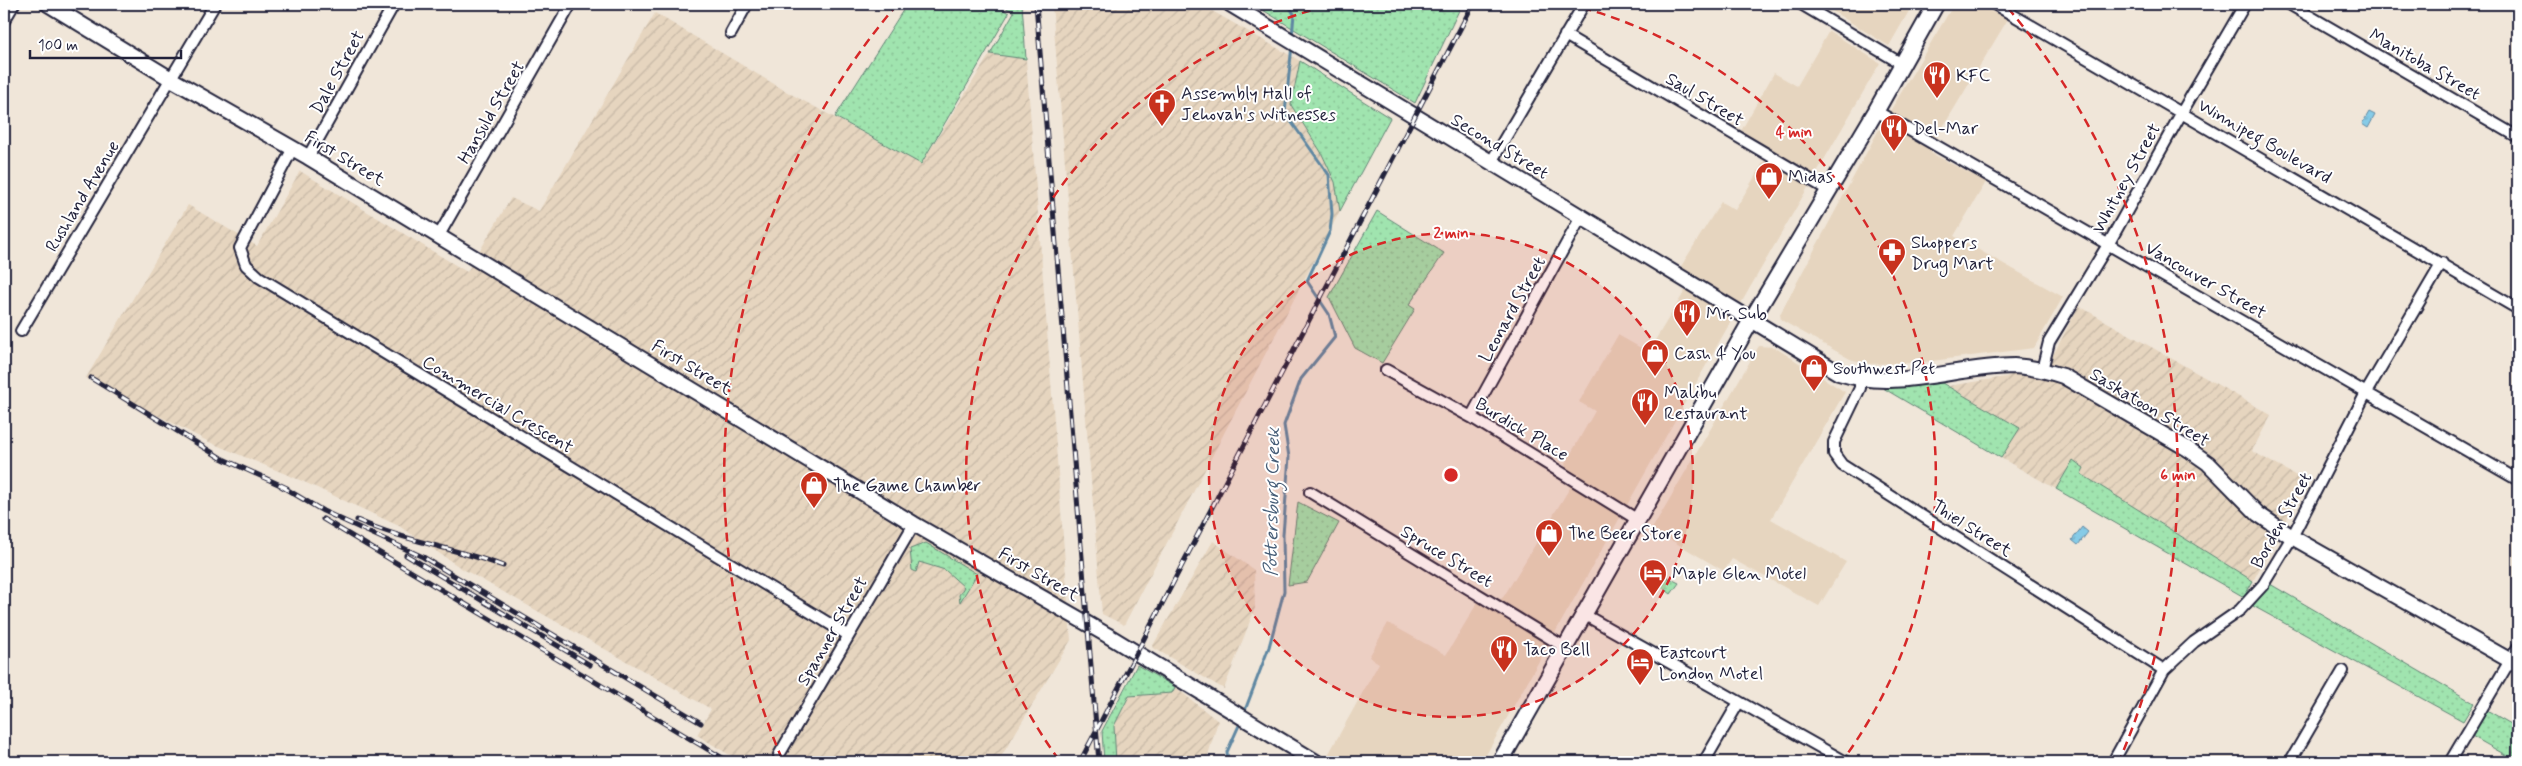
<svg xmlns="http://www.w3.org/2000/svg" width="2522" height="766" font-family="Mynerve,sans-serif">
  <defs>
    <pattern id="industrial-furrows" width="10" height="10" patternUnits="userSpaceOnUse" patternTransform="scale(1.25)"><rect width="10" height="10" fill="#e6d5bf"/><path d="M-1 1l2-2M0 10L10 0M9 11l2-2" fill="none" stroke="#c5b7a5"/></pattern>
    <pattern id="grass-dots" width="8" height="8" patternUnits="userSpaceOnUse" patternTransform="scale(1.25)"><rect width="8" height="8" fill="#a0e4af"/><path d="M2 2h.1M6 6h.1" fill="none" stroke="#8ac397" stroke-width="1.8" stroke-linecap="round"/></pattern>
    <pattern id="water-ripples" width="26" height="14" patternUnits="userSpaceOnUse" patternTransform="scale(1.25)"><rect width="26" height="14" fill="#86cbe7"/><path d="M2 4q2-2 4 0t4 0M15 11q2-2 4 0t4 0" fill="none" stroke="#73aec7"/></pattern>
  </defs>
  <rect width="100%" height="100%" fill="#f0e6d9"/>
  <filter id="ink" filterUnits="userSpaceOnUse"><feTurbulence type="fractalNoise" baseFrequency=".02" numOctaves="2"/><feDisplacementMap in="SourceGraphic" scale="10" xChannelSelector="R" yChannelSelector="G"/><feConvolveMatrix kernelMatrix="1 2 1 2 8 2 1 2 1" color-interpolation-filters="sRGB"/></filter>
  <g filter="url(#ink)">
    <path fill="#e6d5bf" d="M 1821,4 L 1913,4 L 1889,46 Z
      M 1954,4 L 1976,4 L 2008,19 L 1937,137 L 1931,153 L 1986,182 L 1954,236 L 2063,297 L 2034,348 L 1916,363 L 1867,364 L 1850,359 L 1781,320 L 1780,314 L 1877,133 Z
      M 1829,31 L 1880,63 L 1748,291 L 1482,762 L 1338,762 L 1328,755 L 1379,663 L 1369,657 L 1388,623 L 1446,655 L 1485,590 L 1500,600 L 1504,596 L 1571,486 L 1565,464 L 1595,411 L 1579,402 L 1618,335 L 1648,352 L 1688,286 L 1680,268 L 1721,202 L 1735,210 L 1766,158 L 1737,141 L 1741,131 L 1774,73 L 1797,86 Z
      M 1759,346 L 1774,347 L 1845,392 L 1771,519 L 1846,562 L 1819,606 L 1732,559 L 1724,571 L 1652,529 Z"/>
    <path fill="url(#industrial-furrows)" d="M 1052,4 L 1200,4 L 1300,61 L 1291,105 L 1321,152 L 1335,182 L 1340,211 L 1124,625 L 1102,614 Z
      M 655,13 L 789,93 L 921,164 L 990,54 L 1026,59 L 1071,640 L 998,762 L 741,762 L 697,735 L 711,709 L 461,568 L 399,526 L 302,481 L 209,442 L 86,378 L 188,205 L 257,246 L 300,171 L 467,272 L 511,198 L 539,211 Z
      M 2079,306 L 2271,415 L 2252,451 L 2307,482 L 2253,581 L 2081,474 L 2073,461 L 2056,489 L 2001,458 L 2019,428 L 1948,386 L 2006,377 L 2052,357 Z
      M 1213,541 L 1254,570 L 1255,608 L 1224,689 L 1152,647 Z
      M 1175,687 L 1218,721 L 1206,762 L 1116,762 L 1114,726 L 1129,696 L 1171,693 Z"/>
    <path fill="url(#grass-dots)" stroke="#618375" d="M 907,4 L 993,4 L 1009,13 L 921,164 L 835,117 Z
      M 999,4 L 1022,4 L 1026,59 L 990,54 L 1014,12 Z
      M 1253,4 L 1462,4 L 1415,103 Z
      M 1300,61 L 1390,118 L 1340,211 L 1335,182 L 1321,152 L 1291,105 Z
      M 1377,211 L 1444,253 L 1409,305 L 1415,309 L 1382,363 L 1355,348 L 1329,297 Z
      M 1942,383 L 2020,428 L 2001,458 L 1883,388 Z
      M 2073,460 L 2084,468 L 2081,474 L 2253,581 L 2244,597 L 2056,489 Z
      M 1298,502 L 1339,523 L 1307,582 L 1288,585 Z
      M 926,543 L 977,574 L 960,602 L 959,595 L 964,587 L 945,570 L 919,562 L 916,572 L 912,570 L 910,549 Z
      M 1659,573 L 1679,583 L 1671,594 L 1654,581 Z
      M 2270,584 L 2474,703 L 2463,721 L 2253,606 Z
      M 1137,665 L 1175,687 L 1172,693 L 1129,696 L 1114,726 L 1116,762 L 1104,762 L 1102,731 Z
      M 2485,709 L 2518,728 L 2518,762 L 2470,735 Z"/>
    <path fill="url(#water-ripples)" stroke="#5e87a2" d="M 2369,112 L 2375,115 L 2368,128 L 2362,124 Z
      M 2082,527 L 2088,532 L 2078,545 L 2072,540 Z"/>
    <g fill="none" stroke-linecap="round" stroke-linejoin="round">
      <path stroke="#5e87a2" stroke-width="3" d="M 1288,4 L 1294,14 L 1292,37
        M 1244,713 L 1269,647 L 1284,591 L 1283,535 L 1289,457 L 1284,425 L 1301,379 L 1335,337 L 1329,314 L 1307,281 L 1330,231 L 1332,214 L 1329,175 L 1285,113 L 1292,45
        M 1228,762 L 1227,752 L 1241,721"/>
      <g stroke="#22223b" stroke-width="14">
        <path id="minor" d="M 1801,4 L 1902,64
          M 1994,4 L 2518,309
          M 2289,4 L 2518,137
          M 4,21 L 14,4
          M 731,33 L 747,4
          M 1565,35 L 1828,190
          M 1876,111 L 2518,480
          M 293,148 L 240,248 L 246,265 L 259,277 L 848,635
          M 308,157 L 394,4
          M 1491,162 L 1584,4
          M 438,237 L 571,4
          M 21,331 L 215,4
          M 1386,370 L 1471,417 L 1638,520
          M 2042,370 L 2049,342 L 2109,243 L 2182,112 L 2245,4
          M 1860,380 L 1860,388 L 1834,442 L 1834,454 L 1842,465 L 2164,670
          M 1471,417 L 1581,217
          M 1310,492 L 1566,648
          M 1585,615 L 1846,762
          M 779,755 L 914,524
          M 1704,762 L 1739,702
          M 2113,762 L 2164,670 L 2194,642 L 2240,610 L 2263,585 L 2292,537 L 2367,391 L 2442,263
          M 2290,762 L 2343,671
          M 2450,762 L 2518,647"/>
      </g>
      <g stroke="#22223b" stroke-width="18">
        <path id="tertiary" d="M 48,4 L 171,79 L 308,157 L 914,524 L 1107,635 L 1316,762
          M 1230,4 L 1839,373 C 1897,392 1955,366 2014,366 C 2031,367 2047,371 2063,376 L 2188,449 L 2208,463 L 2258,514 L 2292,537 L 2518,665"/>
      </g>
      <g stroke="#22223b" stroke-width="19">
        <path id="secondary" d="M 1500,762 L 1752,319 L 1876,111 L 1936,4"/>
      </g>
      <use href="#minor" stroke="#fff" stroke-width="10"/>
      <use href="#tertiary" stroke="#fff" stroke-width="14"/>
      <use href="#secondary" stroke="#fff" stroke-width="15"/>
      <g stroke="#22223b" stroke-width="5">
        <path id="rail" d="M 1036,4 L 1099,762
          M 91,378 L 221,458 L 287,488
          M 281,486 L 323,511 L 423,557 L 701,723
          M 323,519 L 729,762
          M 357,520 C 404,541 455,548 503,566
          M 406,555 L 590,665
          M 1080,762 L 1473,4"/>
      </g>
      <use href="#rail" stroke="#fff" stroke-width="3" stroke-dasharray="9" stroke-linecap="butt"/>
    </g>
  </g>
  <circle cx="1451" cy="475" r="242" fill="#d62828" fill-opacity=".12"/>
  <g fill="none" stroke="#d62828" stroke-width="2.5" stroke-dasharray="9 6">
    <circle cx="1451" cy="475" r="242"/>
    <path d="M1059 760A485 485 0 0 1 1334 4M1568 4A485 485 0 0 1 1843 760"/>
    <path d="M782 759A727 727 0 0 1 894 8M2008 8A727 727 0 0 1 2120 759"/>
  </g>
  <defs>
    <g id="restaurant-pin" transform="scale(1.4375)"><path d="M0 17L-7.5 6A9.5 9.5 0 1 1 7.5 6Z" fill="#c8321e" stroke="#fff"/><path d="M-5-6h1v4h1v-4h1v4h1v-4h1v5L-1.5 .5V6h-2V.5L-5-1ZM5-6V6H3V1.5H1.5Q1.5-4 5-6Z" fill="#fff"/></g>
    <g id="church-pin" transform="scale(1.4375)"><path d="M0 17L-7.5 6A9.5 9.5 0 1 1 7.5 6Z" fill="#c8321e" stroke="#fff"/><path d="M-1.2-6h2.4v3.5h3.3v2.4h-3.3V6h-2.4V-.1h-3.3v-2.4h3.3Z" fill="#fff"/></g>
    <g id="shop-pin" transform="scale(1.4375)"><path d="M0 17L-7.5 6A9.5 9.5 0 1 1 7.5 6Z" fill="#c8321e" stroke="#fff"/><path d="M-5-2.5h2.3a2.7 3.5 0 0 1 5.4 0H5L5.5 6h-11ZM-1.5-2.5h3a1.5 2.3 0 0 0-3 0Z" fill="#fff"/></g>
    <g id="pharmacy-pin" transform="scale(1.4375)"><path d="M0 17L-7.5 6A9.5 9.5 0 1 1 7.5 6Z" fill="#c8321e" stroke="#fff"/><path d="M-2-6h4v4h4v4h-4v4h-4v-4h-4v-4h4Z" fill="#fff"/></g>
    <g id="hotel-pin" transform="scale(1.4375)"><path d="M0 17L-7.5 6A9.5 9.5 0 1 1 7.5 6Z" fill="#c8321e" stroke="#fff"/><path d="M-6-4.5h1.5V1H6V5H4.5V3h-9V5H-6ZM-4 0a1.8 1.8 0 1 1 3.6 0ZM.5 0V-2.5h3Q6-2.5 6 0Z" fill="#fff"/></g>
  </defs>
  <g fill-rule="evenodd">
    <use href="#restaurant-pin" x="1937" y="75"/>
    <use href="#church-pin" x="1162" y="103"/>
    <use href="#restaurant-pin" x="1894" y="128"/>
    <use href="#shop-pin" x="1769" y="176"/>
    <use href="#pharmacy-pin" x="1892" y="252"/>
    <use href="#restaurant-pin" x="1687" y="313"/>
    <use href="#shop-pin" x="1655" y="353"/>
    <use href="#shop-pin" x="1814" y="368"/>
    <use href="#restaurant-pin" x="1645" y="402"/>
    <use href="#shop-pin" x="814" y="485"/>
    <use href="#shop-pin" x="1549" y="533"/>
    <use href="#hotel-pin" x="1653" y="573"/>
    <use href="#restaurant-pin" x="1504" y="649"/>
    <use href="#hotel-pin" x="1640" y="662"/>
  </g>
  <g text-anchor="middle" stroke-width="4" stroke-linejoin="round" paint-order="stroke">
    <g font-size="18" fill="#22223b" stroke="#fff">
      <text transform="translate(2425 64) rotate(30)" y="6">Manitoba Street</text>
      <text transform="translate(337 72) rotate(-61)" y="6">Dale Street</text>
      <text transform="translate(1705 99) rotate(31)" y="6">Saul Street</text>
      <text transform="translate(491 112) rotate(-60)" y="6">Hansuld Street</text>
      <text transform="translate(2265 141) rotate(30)" y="6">Winnipeg Boulevard</text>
      <text transform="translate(1500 146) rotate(31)" y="6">Second Street</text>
      <text transform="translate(345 158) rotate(31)" y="6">First Street</text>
      <text transform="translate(2126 178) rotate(-61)" y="6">Whitney Street</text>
      <text transform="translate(82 196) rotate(-59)" y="6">Rushland Avenue</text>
      <text transform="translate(2206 280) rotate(30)" y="6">Vancouver Street</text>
      <text transform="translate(1512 309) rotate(-61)" y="6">Leonard Street</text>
      <text transform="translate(692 367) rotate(31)" y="6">First Street</text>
      <text transform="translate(498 404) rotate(31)" y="6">Commercial Crescent</text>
      <text transform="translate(2150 407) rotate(31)" y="6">Saskatoon Street</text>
      <text transform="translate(1522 429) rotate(31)" y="6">Burdick Place</text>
      <text transform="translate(2281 520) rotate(-61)" y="6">Borden Street</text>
      <text transform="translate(1972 528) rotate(32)" y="6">Thiel Street</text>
      <text transform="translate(1447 556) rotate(31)" y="6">Spruce Street</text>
      <text transform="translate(1039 574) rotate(30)" y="6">First Street</text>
      <text transform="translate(832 631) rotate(-60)" y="6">Spanner Street</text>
    </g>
    <g font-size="18" fill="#22223b" stroke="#fff" text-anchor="start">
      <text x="1956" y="81">KFC</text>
      <text x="1181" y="99">Assembly Hall of<tspan x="1181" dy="21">Jehovah's Witnesses</tspan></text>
      <text x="1913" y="134">Del-Mar</text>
      <text x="1788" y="182">Midas</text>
      <text x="1911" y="248">Shoppers<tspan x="1911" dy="21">Drug Mart</tspan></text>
      <text x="1706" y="319">Mr. Sub</text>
      <text x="1674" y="359">Cash 4 You</text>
      <text x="1833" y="374">Southwest Pet</text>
      <text x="1664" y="398">Malibu<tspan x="1664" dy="21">Restaurant</tspan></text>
      <text x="833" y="491">The Game Chamber</text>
      <text x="1568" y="539">The Beer Store</text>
      <text x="1672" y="579">Maple Glen Motel</text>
      <text x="1523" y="655">Taco Bell</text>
      <text x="1659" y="658">Eastcourt<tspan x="1659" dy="21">London Motel</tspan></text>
    </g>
    <g font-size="19" font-style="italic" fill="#455d77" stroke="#fff">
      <text transform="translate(1271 502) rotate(-89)" y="7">Pottersburg Creek</text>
    </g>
  </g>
  <circle cx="1451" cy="475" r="8" fill="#d62828" stroke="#fff" stroke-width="2.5"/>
  <g font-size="15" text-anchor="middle" font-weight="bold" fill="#d62828" stroke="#fff" stroke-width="4" stroke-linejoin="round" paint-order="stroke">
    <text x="1794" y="137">4 min</text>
    <text x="1451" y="238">2 min</text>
    <text x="2178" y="480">6 min</text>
  </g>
  <rect width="2522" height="766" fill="none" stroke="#fff" stroke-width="20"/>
  <rect x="10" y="10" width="2502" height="746" fill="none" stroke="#22223b" stroke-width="2" filter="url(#ink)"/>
  <path d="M30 50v8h151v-8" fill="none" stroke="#22223b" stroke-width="2.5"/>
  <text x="38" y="50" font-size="15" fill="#22223b" stroke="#ffffff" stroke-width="4" paint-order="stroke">100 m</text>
</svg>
